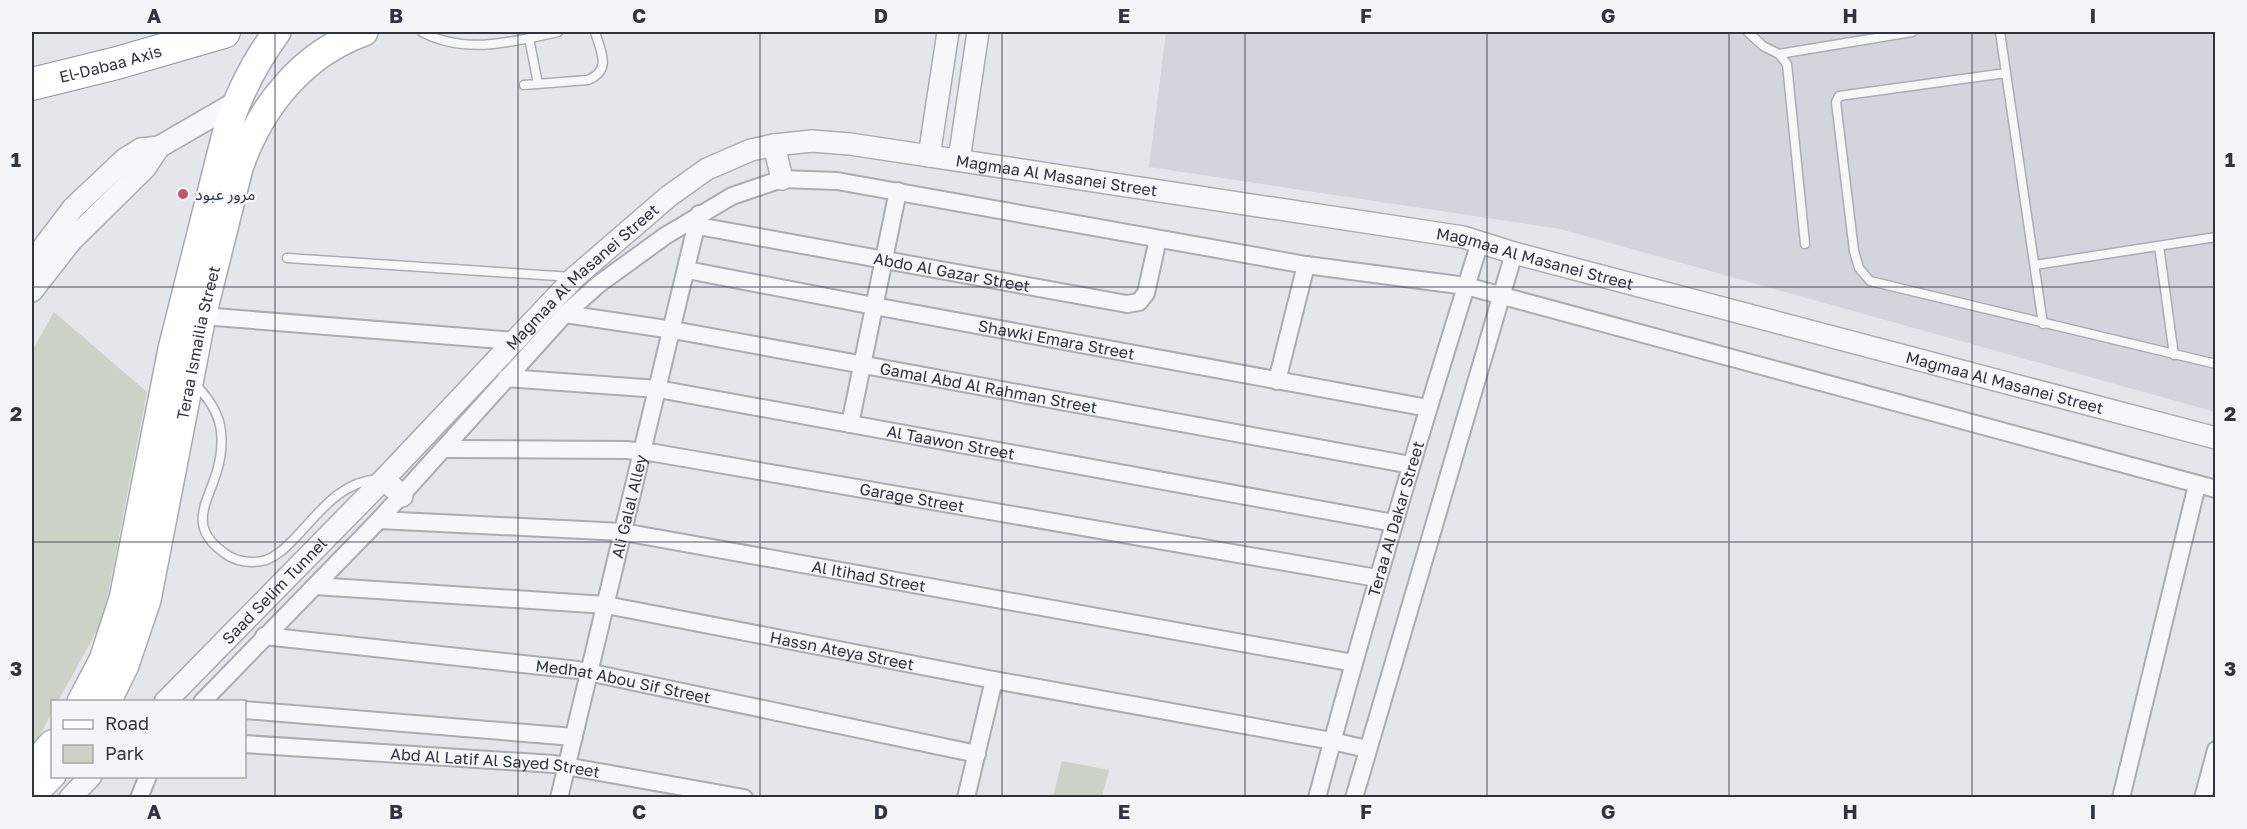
<svg xmlns="http://www.w3.org/2000/svg" width="2247" height="829" font-family="'Golos Text','Noto Sans Arabic',sans-serif">
  <rect width="100%" height="100%" fill="#e3e6ea"/>
  <path fill="#d2d6dc" d="M 1166,32 L 2215,32 L 2215,412 L 1560,229 L 1149,167 Z"/>
  <path fill="#cad3c6" d="M 54,312 L 147,392 L 103,620 L 58,701 L 52,702 L 52,712 L 32,750 L 32,351 Z
    M 1062,761 L 1109,770 L 1102,797 L 1053,797 Z"/>
  <g fill="none" stroke-linecap="round" stroke-linejoin="round">
    <g stroke="#a9adb4" stroke-width="11">
      <path id="service" d="M 422,32 C 465,55 512,42 558,32
        M 1748,32 L 1763,46 L 1779,54 L 1787,64 L 1805,244
        M 2000,32 L 2043,324
        M 529,38 L 538,84
        M 1779,54 L 1912,32
        M 2006,73 L 1839,96 L 1836,102 L 1854,251 L 1859,268 L 1870,281 L 2216,364
        M 524,85 L 588,80 C 612,70 601,52 595,32
        M 2159,246 L 2174,355
        M 287,258 L 572,277
        M 2035,265 L 2216,237
        M 194,383 C 206,395 216,408 220,425 C 223,440 221,457 217,471 C 208,502 187,526 223,552 C 235,562 252,564 266,560 C 277,556 284,549 292,541 C 317,516 338,482 378,479"/>
    </g>
    <g stroke="#a9adb4" stroke-width="20">
      <g id="minor">
        <path id="s1" d="M 698,226 L 1127,304 L 1139,302 L 1146,293 L 1158,239"/>
        <path id="s2" d="M 687,270 L 874,306 L 1428,408"/>
        <path id="s3" d="M 565,314 L 673,330 L 1411,465"/>
        <path d="M 202,316 L 515,341"/>
        <path id="s4" d="M 506,378 L 658,389 L 1394,523"/>
        <path d="M 1277,381 L 1306,265"/>
        <path d="M 850,424 L 898,191"/>
        <path id="s5" d="M 445,449 L 626,450 L 655,453 L 1377,578"/>
        <path id="s6" d="M 379,520 L 623,532 L 1354,663"/>
        <path id="s7" d="M 315,586 L 606,605 L 994,680 L 1332,741 L 1367,749"/>
        <path id="s8" d="M 264,636 L 578,670 L 977,754"/>
        <path d="M 202,702 L 379,520 L 565,314 L 599,284 L 665,236 L 732,196 L 782,179 L 837,181 L 1306,265 L 1466,286 L 2216,489"/>
        <path d="M 244,710 L 574,737"/>
        <path id="s9" d="M 244,744 L 554,764 L 744,798"/>
        <path d="M 139,798 L 148,776"/>
        <path id="s10" d="M 559,798 L 699,214"/>
        <path d="M 966,798 L 994,680"/>
        <path id="s11" d="M 1317,798 C 1367,611 1422,426 1480,242"/>
        <path d="M 1354,798 L 1514,253"/>
        <path d="M 2121,798 L 2197,485"/>
        <path d="M 2203,798 L 2216,750"/>
      </g>
    </g>
    <g stroke="#a9adb4" stroke-width="24">
      <g id="tertiary">
        <path d="M 774,145 L 782,179"/>
        <path d="M 929,156 L 948,32"/>
        <path d="M 959,160 L 978,32"/>
        <path d="M 32,262 L 73,208 L 125,159 L 141,149 L 159,147 L 235,103"/>
        <path d="M 32,291 L 71,241 L 145,168 L 159,147"/>
        <path d="M 384,479 L 402,496"/>
        <path id="s12" d="M 165,702 L 384,479 L 575,277 L 669,196 L 707,169 L 751,150 L 774,145 L 812,141 L 850,144 L 1463,237 L 1514,253 L 2216,438"/>
        <path d="M 70,798 L 91,776"/>
      </g>
    </g>
    <g stroke="#a4acb4" stroke-width="30">
      <g id="primary">
        <path d="M 81,702 L 103,660 L 123,599 L 172,349 L 226,134 C 237,97 254,63 277,32"/>
        <path id="s13" d="M 107,702 L 125,665 L 147,600 L 202,316 L 239,168 C 260,107 302,54 364,32"/>
        <path d="M 32,767 L 52,744"/>
        <path d="M 32,795 L 52,775"/>
      </g>
    </g>
    <g stroke="#8c959f" stroke-width="34">
      <g id="motorway">
        <path id="s14" d="M 32,84 L 117,63 L 224,32"/>
      </g>
    </g>
    <use href="#service" stroke="#f6f7f9" stroke-width="8"/>
    <use href="#minor" stroke="#f6f7f9" stroke-width="16"/>
    <use href="#tertiary" stroke="#f6f7f9" stroke-width="21"/>
    <use href="#primary" stroke="#fff" stroke-width="27"/>
    <use href="#motorway" stroke="#fff" stroke-width="32"/>
  </g>
  <path fill="none" stroke="#2d3540" stroke-width="1.5" stroke-opacity="0.55" d="M 275,32 L 275,798M 518,32 L 518,798M 760,32 L 760,798M 1002,32 L 1002,798M 1245,32 L 1245,798M 1487,32 L 1487,798M 1729,32 L 1729,798M 1972,32 L 1972,798M 32,287 L 2216,287M 32,542 L 2216,542"/>
  <circle fill="#c0576d" stroke="#f3f5f7" stroke-width="2" cx="183" cy="194" r="6"/>
  <g text-anchor="middle" stroke-width="5" stroke-linejoin="round" paint-order="stroke">
    <g font-size="16" fill="#2d3540" stroke="#f3f5f7">
      <text dy="6" stroke="none"><textPath href="#s14" startOffset="81">El-Dabaa Axis</textPath></text>
      <text dy="6" stroke="none"><textPath href="#s12" startOffset="1118">Magmaa Al Masanei Street</textPath></text>
      <text dy="6" stroke="none"><textPath href="#s12" startOffset="1604">Magmaa Al Masanei Street</textPath></text>
      <text dy="6" stroke="none"><textPath href="#s1" startOffset="258">Abdo Al Gazar Street</textPath></text>
      <text dy="6" stroke="none"><textPath href="#s12" startOffset="596">Magmaa Al Masanei Street</textPath></text>
      <text dy="6" stroke="none"><textPath href="#s2" startOffset="376">Shawki Emara Street</textPath></text>
      <text dy="6" stroke="none"><textPath href="#s13" startOffset="372">Teraa Ismailia Street</textPath></text>
      <text dy="6" stroke="none"><textPath href="#s12" startOffset="2090">Magmaa Al Masanei Street</textPath></text>
      <text dy="6" stroke="none"><textPath href="#s3" startOffset="430">Gamal Abd Al Rahman Street</textPath></text>
      <text dy="6" stroke="none"><textPath href="#s4" startOffset="450">Al Taawon Street</textPath></text>
      <text dy="6" stroke="none"><textPath href="#s5" startOffset="471">Garage Street</textPath></text>
      <text dy="6" stroke="none"><textPath href="#s10" startOffset="300">Ali Galal Alley</textPath></text>
      <text dy="6" stroke="none"><textPath href="#s11" startOffset="290">Teraa Al Dakar Street</textPath></text>
      <text dy="6" stroke="none"><textPath href="#s6" startOffset="494">Al Itihad Street</textPath></text>
      <text dy="6" stroke="none"><textPath href="#s12" startOffset="156">Saad Selim Tunnel</textPath></text>
      <text dy="6" stroke="none"><textPath href="#s7" startOffset="532">Hassn Ateya Street</textPath></text>
      <text dy="6" stroke="none"><textPath href="#s8" startOffset="362">Medhat Abou Sif Street</textPath></text>
      <text dy="6" stroke="none"><textPath href="#s9" startOffset="252">Abd Al Latif Al Sayed Street</textPath></text>
    </g>
    <g font-size="16" fill="#2d3540" stroke="#f3f5f7" text-anchor="start">
      <text x="195" y="200">مرور عبود</text>
    </g>
  </g>
  <rect width="2247" height="829" fill="none" stroke="#f3f5f7" stroke-width="66"/>
  <rect x="51" y="700" width="195" height="78" fill="#f3f5f7" stroke="#a4a8ae" stroke-width="1.5"/>
  <rect x="63" y="720" width="30" height="9" fill="#ffffff" stroke="#a4a8ae" stroke-width="1.5"/>
  <text x="105" y="730" font-size="18" fill="#2d3540">Road</text>
  <rect x="63" y="745" width="30" height="18" fill="#cad3c6" stroke="#a4a8ae" stroke-width="1.5"/>
  <text x="105" y="760" font-size="18" fill="#2d3540">Park</text>
  <rect x="33" y="33" width="2181" height="763" fill="none" stroke="#2d3540" stroke-width="2"/>
  <g font-size="20" text-anchor="middle" font-weight="bold" fill="#2d3540">
    <text x="154" y="23">A</text>
    <text x="396" y="23">B</text>
    <text x="639" y="23">C</text>
    <text x="881" y="23">D</text>
    <text x="1124" y="23">E</text>
    <text x="1366" y="23">F</text>
    <text x="1608" y="23">G</text>
    <text x="1850" y="23">H</text>
    <text x="2093" y="23">I</text>
    <text x="16" y="167">1</text>
    <text x="2230" y="167">1</text>
    <text x="16" y="421">2</text>
    <text x="2230" y="421">2</text>
    <text x="16" y="676">3</text>
    <text x="2230" y="676">3</text>
    <text x="154" y="819">A</text>
    <text x="396" y="819">B</text>
    <text x="639" y="819">C</text>
    <text x="881" y="819">D</text>
    <text x="1124" y="819">E</text>
    <text x="1366" y="819">F</text>
    <text x="1608" y="819">G</text>
    <text x="1850" y="819">H</text>
    <text x="2093" y="819">I</text>
  </g>
</svg>
